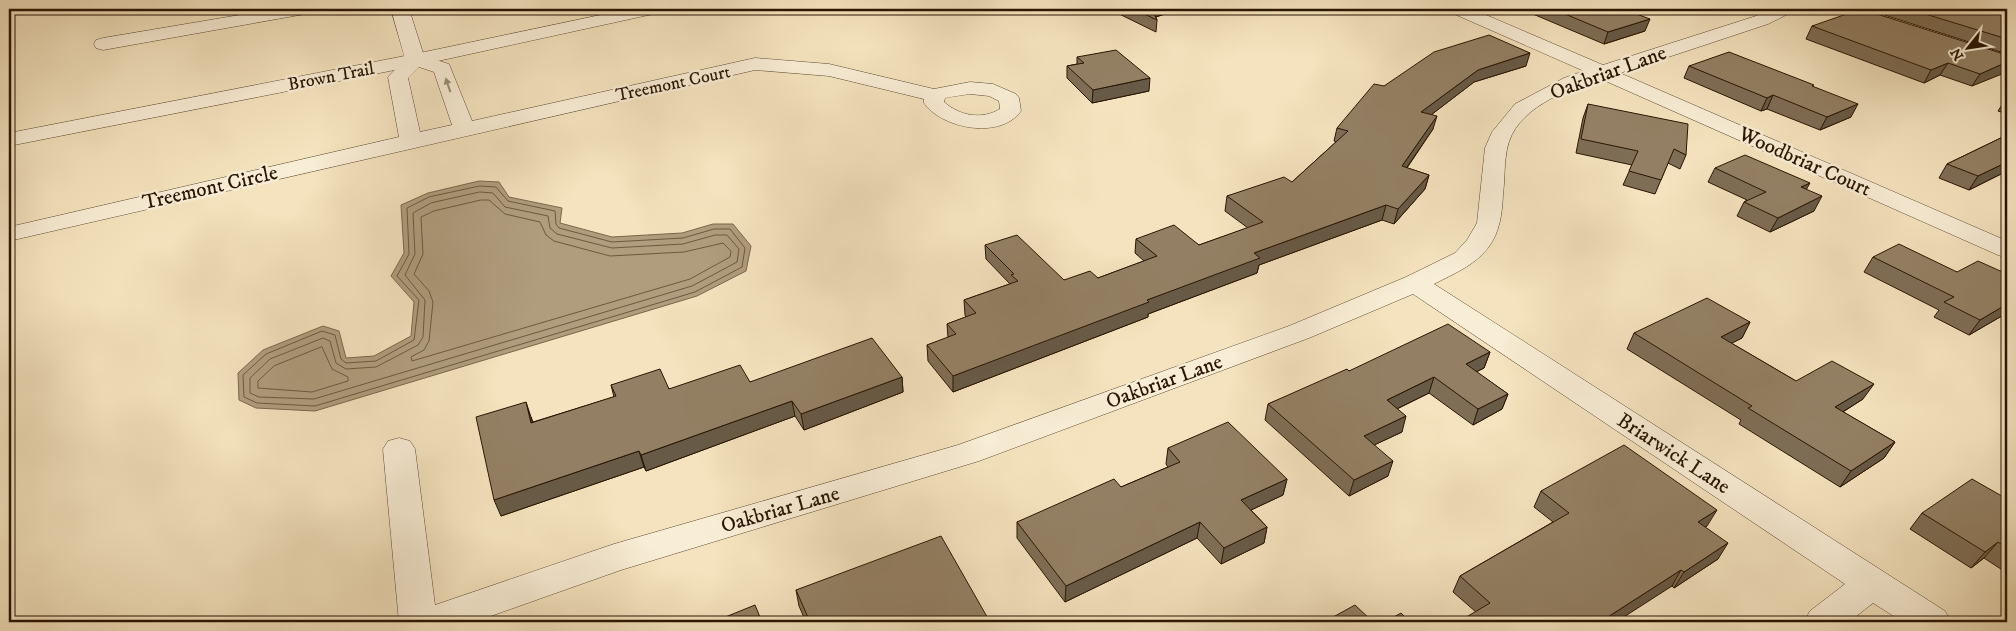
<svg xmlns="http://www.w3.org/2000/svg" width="2016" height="631" font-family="'IM FELL DW Pica',serif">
  <rect width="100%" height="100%" fill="#f4e3be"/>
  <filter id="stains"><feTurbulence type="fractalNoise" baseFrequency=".004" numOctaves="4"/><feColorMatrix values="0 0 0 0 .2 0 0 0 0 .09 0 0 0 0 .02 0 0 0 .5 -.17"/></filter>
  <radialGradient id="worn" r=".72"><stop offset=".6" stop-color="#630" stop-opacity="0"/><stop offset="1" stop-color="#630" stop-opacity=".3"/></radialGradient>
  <path fill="#af9d7e" stroke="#79674c" d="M 479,181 L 499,182 L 509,197 L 562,208 L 560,223 L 612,237 L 682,233 L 713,224 L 733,224 L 751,246 L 746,271 L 697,296 L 315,411 L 256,408 L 239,400 L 238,373 L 263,350 L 323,326 L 339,331 L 346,358 L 374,356 L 411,336 L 414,302 L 391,276 L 404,253 L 401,205 L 428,193 Z"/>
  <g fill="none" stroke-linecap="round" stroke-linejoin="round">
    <path stroke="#6c5940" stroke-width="1" d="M 480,186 L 496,187 L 508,201 L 555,211 L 556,224 L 559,228 L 612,242 L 683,238 L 714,229 L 730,229 L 745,248 L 742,267 L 695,292 L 315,406 L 257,403 L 244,397 L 243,375 L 266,354 L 322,331 L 335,335 L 341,359 L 346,363 L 376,361 L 414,340 L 419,300 L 397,276 L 409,254 L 407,208 L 429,197 Z
      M 480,192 L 493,193 L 505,207 L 548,216 L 550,228 L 557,234 L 612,248 L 683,244 L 715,235 L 727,235 L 739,249 L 737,262 L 692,286 L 314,399 L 259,397 L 250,393 L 250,378 L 270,359 L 323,338 L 330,341 L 336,363 L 346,369 L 376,367 L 418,345 L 423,337 L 425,300 L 405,275 L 415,254 L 413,213 L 431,203 Z
      M 481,200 L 489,200 L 505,214 L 540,222 L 546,235 L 554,241 L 610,256 L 684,252 L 723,243 L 731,251 L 730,257 L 690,279 L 412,361 L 411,357 L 424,350 L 429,341 L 433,302 L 429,291 L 414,274 L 423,254 L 421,217 L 434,211 Z
      M 322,347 L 332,369 L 348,377 L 348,381 L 312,392 L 258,388 L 258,381 L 274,366 Z"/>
    <g stroke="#5c4831" stroke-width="1">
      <path id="minor" d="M 276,9 L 314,9 L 311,13 L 305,14 L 103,50 L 96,48 L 94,44 L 96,40 L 103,38 Z
        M 391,9 L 409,9 L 424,56 L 449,64 L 472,121 L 755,58 L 829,64 L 934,89 L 970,82 L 993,84 L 1016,94 L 1019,98 L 1021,111 C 1001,140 942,129 924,103 L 924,99 L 829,76 L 755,70 L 9,241 L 9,227 L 399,137 L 388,77 L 405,59 ZM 419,67 L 434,72 L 452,125 L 420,132 L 408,78 ZM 970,94 L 989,96 L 999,101 L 1000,109 C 982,120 960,116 944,102 L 945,98 Z
        M 1449,9 L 1472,9 L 1603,65 L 1756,16 L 1771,9 L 1793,9 L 1790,13 L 1768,24 L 1620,73 L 2007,241 L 2007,258 L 1998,255 L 1601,79 C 1566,90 1515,108 1507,149 C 1504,163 1505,180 1503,195 C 1502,214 1500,232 1488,248 C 1474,266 1453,274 1434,284 L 1945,611 L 1951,622 L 1903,622 L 1873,603 L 1849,622 L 1804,622 L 1810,611 L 1845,584 L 1413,294 L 1309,338 L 979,461 L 621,570 L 474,622 L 399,622 L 383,449 L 388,441 L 399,438 L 410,441 L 415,449 L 435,605 L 614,544 L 958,445 L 1289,326 L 1406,277 L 1455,253 L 1467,240 L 1477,223 L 1485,148 L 1492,132 L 1515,104 L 1564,78 L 1584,71 L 1452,13 Z
        M 1834,9 L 1860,9 L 1895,20 L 1898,24 L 1895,28 L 1889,29 L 1837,13 Z"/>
    </g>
    <g stroke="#5c4831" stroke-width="1">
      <path id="tertiary" d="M 629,9 L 662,9 L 659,13 L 653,14 L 415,66 L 9,146 L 9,133 L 415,54 Z"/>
    </g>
    <use href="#minor" fill="#f8edd5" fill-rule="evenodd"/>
    <use href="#tertiary" fill="#f8edd5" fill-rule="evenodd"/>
  </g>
  <path fill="#7e6e56" stroke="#291502" d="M 1109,9 L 1180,9 L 1156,17 L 1157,20 L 1156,32 Z
    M 1521,9 L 1623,9 L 1645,31 L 1604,44 Z
    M 1880,9 L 2007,9 L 2007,54 L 1878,13 Z
    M 1812,26 L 2007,55 L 1972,86 L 1940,75 L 1924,83 L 1806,39 Z
    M 1077,57 L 1149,91 L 1092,103 L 1067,78 L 1067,66 L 1077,64 Z
    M 1526,66 L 1474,82 L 1432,114 L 1433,129 L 1407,168 L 1429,175 L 1425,189 L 1394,224 L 1382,220 L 1259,265 L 1257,273 L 1148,314 L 1148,317 L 953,392 L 928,361 L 927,345 L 948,338 L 947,324 L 966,317 L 965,315 L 964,300 L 1010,284 L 986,259 L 985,245 L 1064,280 L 1098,278 L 1144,261 L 1135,253 L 1136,239 L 1199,245 L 1248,228 L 1225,211 L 1227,196 L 1292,182 L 1336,142 L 1334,141 L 1337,128 L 1384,86 Z
    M 1689,66 L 1813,87 L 1851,117 L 1820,130 L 1767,109 L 1761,111 L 1684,78 Z
    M 2007,97 L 2007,114 L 1998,111 Z
    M 1588,104 L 1686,155 L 1680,169 L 1668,163 L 1655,194 L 1623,185 L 1632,165 L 1576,153 L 1583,118 Z
    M 2007,135 L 2007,171 L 1969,190 L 1939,178 L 1947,164 Z
    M 1715,168 L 1807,190 L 1814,211 L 1770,232 L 1737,216 L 1744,202 L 1747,200 L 1708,182 Z
    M 1873,257 L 1957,272 L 2007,313 L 1969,335 L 1934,317 L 1939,310 L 1864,272 Z
    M 1750,322 L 1742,338 L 1731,343 L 1796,381 L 1863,399 L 1843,412 L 1895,442 L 1884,458 L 1840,487 L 1739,424 L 1741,420 L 1627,349 L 1634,333 Z
    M 1490,352 L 1484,368 L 1476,372 L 1508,394 L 1502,409 L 1473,425 L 1429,393 L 1397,409 L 1402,432 L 1374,445 L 1388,476 L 1349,496 L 1265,420 L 1268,404 L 1349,371 Z
    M 902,377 L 903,392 L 804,430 L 795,416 L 646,471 L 644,467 L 501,516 L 531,417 L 533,422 L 614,397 L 611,385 L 669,389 L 750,382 Z
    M 1168,448 L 1287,479 L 1283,495 L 1251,510 L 1267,527 L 1264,543 L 1221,564 L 1197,538 L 1065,602 L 1017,538 L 1017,522 L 1121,487 L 1168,467 L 1166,464 Z
    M 1541,491 L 1707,526 L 1705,527 L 1718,559 L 1674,588 L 1672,586 L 1476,612 L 1453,592 L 1460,576 L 1553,522 L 1534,507 Z
    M 2007,499 L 2007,573 L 1984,558 L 1971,568 L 1910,529 L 1922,513 Z
    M 796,590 L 990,622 L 806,622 L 799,606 Z"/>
  <path fill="#675a46" stroke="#291502" d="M 1150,9 L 1180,9 L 1152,18 Z
    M 1650,19 L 1645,31 L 1604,44 L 1608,32 Z
    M 1530,53 L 1526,66 L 1474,82 L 1418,125 L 1421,112 L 1478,70 Z
    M 2007,62 L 2007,72 L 1972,86 L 1980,74 Z
    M 1948,63 L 1940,75 L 1924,83 L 1931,70 Z
    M 1150,78 L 1149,91 L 1092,103 L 1093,90 Z
    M 1773,95 L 1767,109 L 1761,111 L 1767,98 Z
    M 1858,104 L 1851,117 L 1820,130 L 1827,117 Z
    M 1437,116 L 1433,129 L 1398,180 L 1402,166 Z
    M 2007,162 L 2007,171 L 1969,190 L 1978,176 Z
    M 1429,175 L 1425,189 L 1394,224 L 1398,209 Z
    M 1810,183 L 1802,197 L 1801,187 Z
    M 1822,196 L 1814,211 L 1770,232 L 1778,218 Z
    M 1386,205 L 1382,220 L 1259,265 L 1257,273 L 1148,314 L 1148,317 L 953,392 L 953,376 L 1147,300 L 1254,253 Z
    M 2007,304 L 2007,313 L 1969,335 L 1980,320 Z
    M 1750,322 L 1742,338 L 1713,353 L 1721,337 Z
    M 1490,352 L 1484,368 L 1460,380 L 1466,364 Z
    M 902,377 L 903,392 L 804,430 L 801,414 Z
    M 1434,377 L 1429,393 L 1382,416 L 1387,400 Z
    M 1874,384 L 1863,399 L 1825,423 L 1835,407 Z
    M 1508,394 L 1502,409 L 1473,425 L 1478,409 Z
    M 792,401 L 795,416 L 646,471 L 641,455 Z
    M 526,402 L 531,417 L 537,439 L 531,423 Z
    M 1406,416 L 1402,432 L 1359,452 L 1364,436 Z
    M 1895,442 L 1884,458 L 1840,487 L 1851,471 Z
    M 639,451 L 644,467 L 501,516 L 494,500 Z
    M 1393,461 L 1388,476 L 1349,496 L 1354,480 Z
    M 1287,479 L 1283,495 L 1238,516 L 1241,500 Z
    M 1717,510 L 1707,526 L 1688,538 L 1698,522 Z
    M 1200,522 L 1197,538 L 1065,602 L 1066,586 Z
    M 1267,527 L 1264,543 L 1221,564 L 1224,548 Z
    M 1998,542 L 1984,558 L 1971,568 L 1985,552 Z
    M 1728,543 L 1718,559 L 1674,588 L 1684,572 Z
    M 1681,570 L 1672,586 L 1616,622 L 1600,622 Z"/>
  <path fill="#938064" stroke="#291502" d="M 1134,9 L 1151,9 L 1157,20 Z
    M 1553,9 L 1623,9 L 1650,19 L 1608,32 Z
    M 1861,9 L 2007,55 L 2007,62 L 1980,74 L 1948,63 L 1931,70 L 1812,26 Z
    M 1909,9 L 2007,9 L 2007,39 Z
    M 1489,35 L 1530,53 L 1478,70 L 1421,112 L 1437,116 L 1402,166 L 1429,175 L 1398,209 L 1386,205 L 1254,253 L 1260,258 L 1147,300 L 1149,302 L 953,376 L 927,345 L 956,334 L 947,324 L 976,313 L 964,300 L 1018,281 L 1011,275 L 1014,274 L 985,245 L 1017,235 L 1064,280 L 1090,271 L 1098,278 L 1157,256 L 1136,239 L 1174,225 L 1199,245 L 1263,222 L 1227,196 L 1284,177 L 1292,182 L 1348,131 L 1337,128 L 1374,84 L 1384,86 L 1434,52 Z
    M 1116,50 L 1150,78 L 1093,90 L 1067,66 L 1084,63 L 1077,57 Z
    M 1729,52 L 1814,85 L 1812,86 L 1858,104 L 1827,117 L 1773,95 L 1767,98 L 1689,66 Z
    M 1588,104 L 1688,124 L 1686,155 L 1674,149 L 1661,180 L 1629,171 L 1638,151 L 1581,139 Z
    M 2007,135 L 2007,162 L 1978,176 L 1947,164 Z
    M 1745,155 L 1810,183 L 1801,187 L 1822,196 L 1778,218 L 1744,202 L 1766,192 L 1715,168 Z
    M 1899,244 L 1957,272 L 1978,261 L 2007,274 L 2007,304 L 1980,320 L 1944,302 L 1954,297 L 1873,257 Z
    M 1707,298 L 1750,322 L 1721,337 L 1796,381 L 1832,361 L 1874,384 L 1835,407 L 1895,442 L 1851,471 L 1748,408 L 1752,406 L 1634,333 Z
    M 1448,324 L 1490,352 L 1466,364 L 1508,394 L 1478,409 L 1434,377 L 1387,400 L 1406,416 L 1364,436 L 1393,461 L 1354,480 L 1268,404 L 1347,369 L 1349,371 Z
    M 872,338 L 902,377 L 801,414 L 792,401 L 641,455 L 639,451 L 494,500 L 476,417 L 526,402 L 531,423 L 616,396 L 611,385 L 660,369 L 669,389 L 740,365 L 750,382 Z
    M 1228,422 L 1287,479 L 1241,500 L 1267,527 L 1224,548 L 1200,522 L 1066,586 L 1017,522 L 1114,479 L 1121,487 L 1180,462 L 1168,448 Z
    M 1624,445 L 1717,510 L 1698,522 L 1728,543 L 1684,572 L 1681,570 L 1600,622 L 1458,622 L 1490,603 L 1460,576 L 1569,513 L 1541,491 Z
    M 1972,479 L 2007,499 L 2007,548 L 1998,542 L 1985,552 L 1922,513 Z
    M 941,536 L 990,622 L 810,622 L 796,590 Z
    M 755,605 L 762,622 L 713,622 Z
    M 1355,605 L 1373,622 L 1324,622 Z
    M 1401,613 L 1410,622 L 1385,622 Z"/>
  <defs><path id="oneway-solid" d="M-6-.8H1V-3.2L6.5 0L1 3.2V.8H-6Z" transform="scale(1.25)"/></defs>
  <use fill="#9b8c76" href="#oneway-solid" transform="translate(448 85) rotate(-109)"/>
  <g text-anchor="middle" stroke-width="5" stroke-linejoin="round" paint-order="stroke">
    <g font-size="18" fill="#291502" stroke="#f8edd5">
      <text transform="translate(331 76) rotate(-11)" y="6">Brown Trail</text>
      <text transform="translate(673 83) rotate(-12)" y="6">Treemont Court</text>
    </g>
    <g font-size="21" fill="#291502" stroke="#f8edd5">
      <text transform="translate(1608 72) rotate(-20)" y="7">Oakbriar Lane</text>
      <text transform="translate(1805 161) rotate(24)" y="7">Woodbriar Court</text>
      <text transform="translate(210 187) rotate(-13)" y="7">Treemont Circle</text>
      <text transform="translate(1164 381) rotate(-20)" y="7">Oakbriar Lane</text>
      <text transform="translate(1674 453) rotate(33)" y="7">Briarwick Lane</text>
      <text transform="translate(780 509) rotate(-16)" y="7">Oakbriar Lane</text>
    </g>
  </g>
  <rect width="2016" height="631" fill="none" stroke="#f4e3be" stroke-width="30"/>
  <rect x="10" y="10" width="1996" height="611" fill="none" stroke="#291502" stroke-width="2.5"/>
  <rect x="15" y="15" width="1986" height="601" fill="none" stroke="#291502"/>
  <g transform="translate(1968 48) rotate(240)" stroke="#f8edd5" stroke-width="4" paint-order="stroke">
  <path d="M0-4L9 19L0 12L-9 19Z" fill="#291502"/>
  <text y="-8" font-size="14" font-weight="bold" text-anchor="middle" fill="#291502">N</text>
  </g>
  <rect width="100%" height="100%" filter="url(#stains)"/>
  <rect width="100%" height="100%" fill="url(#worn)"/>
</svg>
